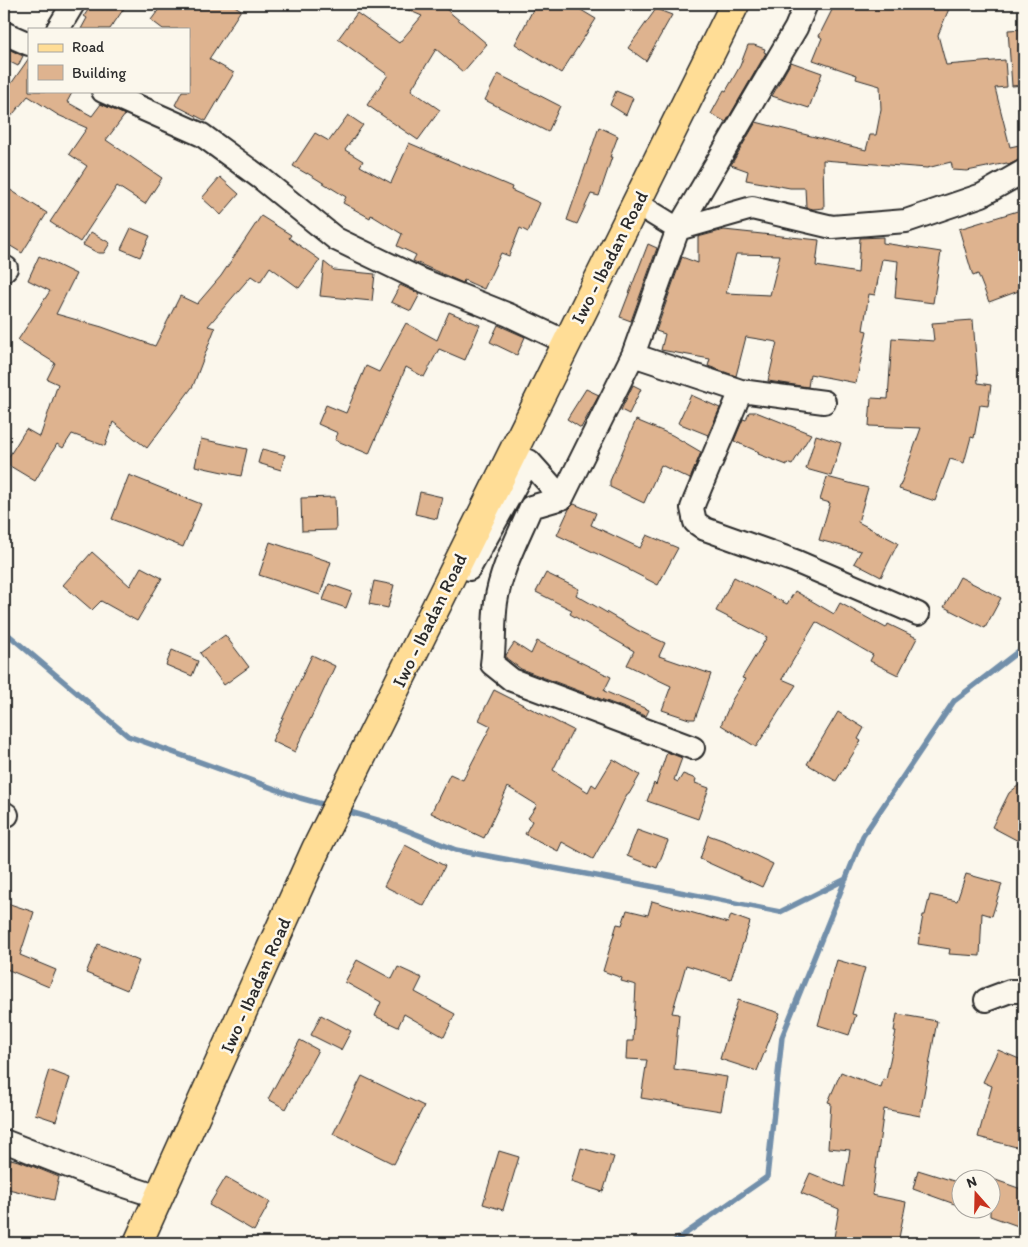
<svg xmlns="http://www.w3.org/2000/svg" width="1028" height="1247" font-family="Itim,sans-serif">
  <rect width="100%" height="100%" fill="#fbf7ec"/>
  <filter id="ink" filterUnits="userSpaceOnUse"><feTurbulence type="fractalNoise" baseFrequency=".02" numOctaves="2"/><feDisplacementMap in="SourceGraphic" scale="10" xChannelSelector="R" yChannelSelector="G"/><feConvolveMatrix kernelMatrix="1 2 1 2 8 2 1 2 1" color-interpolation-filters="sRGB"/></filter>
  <g filter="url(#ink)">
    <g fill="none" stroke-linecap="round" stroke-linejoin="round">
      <path stroke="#728faa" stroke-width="5.5" d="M 4,631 L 128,736 L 300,798 L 329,806
        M 343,810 L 391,824 L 456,850 L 640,884 L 780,912 L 846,879
        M 672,1243 L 767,1177 L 782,1037 L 863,836 L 954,701 L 1024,647"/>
    </g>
    <path fill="#deb38f" stroke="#2b2b2b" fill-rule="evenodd" d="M 92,4 L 127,4 L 110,29 L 81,29 L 87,18 L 84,16 Z
      M 163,4 L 232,4 L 241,10 L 209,59 L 234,73 L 206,121 L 175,105 L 182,91 L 189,91 L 189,29 L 163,29 L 151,20 Z
      M 394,4 L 440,4 L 487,44 L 463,72 L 436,49 L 411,90 L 440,110 L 418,140 L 367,105 L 388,75 L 338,39 L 357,13 L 399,43 L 422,16 Z
      M 536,4 L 571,4 L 596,19 L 561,73 L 515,44 Z
      M 835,4 L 951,4 L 938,35 L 946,65 L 1005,60 L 1007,87 L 995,88 L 1010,147 L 1024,144 L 1024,158 L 1008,165 L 1007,163 L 967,171 L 953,170 L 951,162 L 927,168 L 823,160 L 824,208 L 813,209 L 806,207 L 805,188 L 790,188 L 746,180 L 748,171 L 731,165 L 756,122 L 866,150 L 870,135 L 876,135 L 881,109 L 880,86 L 856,79 L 857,75 L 813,60 L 822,38 L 819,36 Z
      M 656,9 L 672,15 L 646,61 L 628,48 Z
      M 1024,29 L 1024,85 L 1012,86 L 1008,30 Z
      M 748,45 L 754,45 L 765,49 L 764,52 L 766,53 L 726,122 L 711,114 L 724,90 L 726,91 L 740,66 Z
      M 4,47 L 23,56 L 18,66 L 4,59 Z
      M 29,58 L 29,91 L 73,91 L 67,102 L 92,116 L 101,104 L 125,115 L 106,140 L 162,178 L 145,204 L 117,186 L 80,242 L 50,222 L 87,166 L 69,154 L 87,128 L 58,115 L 28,96 L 4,125 L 4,94 Z
      M 791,62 L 822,73 L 809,108 L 772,96 Z
      M 498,74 L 560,106 L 548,132 L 485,100 Z
      M 616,91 L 633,98 L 626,115 L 610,105 Z
      M 348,115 L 363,125 L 345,150 L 363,161 L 360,166 L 391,183 L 409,143 L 512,187 L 511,190 L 540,203 L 528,232 L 520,228 L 509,256 L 501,253 L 484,289 L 464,280 L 463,283 L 413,261 L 416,255 L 397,246 L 402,234 L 371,215 L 370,218 L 343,203 L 346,197 L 307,173 L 307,174 L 293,166 L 315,133 L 329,141 Z
      M 599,127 L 618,136 L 610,157 L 612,157 L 599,196 L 591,194 L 577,224 L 567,220 Z
      M 220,177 L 239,194 L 221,215 L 202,198 Z
      M 4,186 L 47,213 L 22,253 L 4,242 Z
      M 1024,186 L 1024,205 L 1022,205 L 1017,190 Z
      M 1024,209 L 1024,289 L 989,302 L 978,274 L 973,276 L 959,229 Z
      M 261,216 L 291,235 L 289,238 L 320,260 L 299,288 L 270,267 L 260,282 L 251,276 L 208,326 L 215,328 L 193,386 L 147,448 L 113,422 L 105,446 L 72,434 L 63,448 L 57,444 L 35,481 L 5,463 L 26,429 L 40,437 L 58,384 L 47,379 L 55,363 L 18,340 L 50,291 L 28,280 L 39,256 L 76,274 L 56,314 L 102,327 L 155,346 L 180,296 L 197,304 L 221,276 Z
      M 131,228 L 150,236 L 140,257 L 121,249 Z
      M 724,230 L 819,240 L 816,266 L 858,273 L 860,238 L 883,237 L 883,243 L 941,252 L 933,303 L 895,298 L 898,261 L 882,259 L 875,295 L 869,294 L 863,330 L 867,331 L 856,383 L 810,374 L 808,387 L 768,381 L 777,342 L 746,337 L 736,376 L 708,366 L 710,359 L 661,350 L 665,334 L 656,331 L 682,257 L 698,263 L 698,237 ZM 736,254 L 780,255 L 770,295 L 726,293 Z
      M 91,232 L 110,243 L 104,253 L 98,253 L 83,245 Z
      M 648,244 L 657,248 L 631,321 L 620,317 Z
      M 324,262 L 334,270 L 375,274 L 372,301 L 320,296 Z
      M 400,285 L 420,294 L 411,311 L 391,302 Z
      M 449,312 L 480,325 L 465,360 L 439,349 L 424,377 L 406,367 L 369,454 L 335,440 L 338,433 L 318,424 L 326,405 L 346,413 L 366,366 L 379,372 L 406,323 L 437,340 Z
      M 973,320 L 978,383 L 991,385 L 988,406 L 980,405 L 974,438 L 971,437 L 964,463 L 950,459 L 935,501 L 899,489 L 921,428 L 869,426 L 871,398 L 888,399 L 892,338 L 934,341 L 932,323 Z
      M 498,325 L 525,337 L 517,355 L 490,342 Z
      M 633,385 L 641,389 L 629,414 L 621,410 Z
      M 586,389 L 599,395 L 581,428 L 567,419 Z
      M 691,395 L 720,408 L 708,435 L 678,423 Z
      M 749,412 L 756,412 L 811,434 L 792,465 L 787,463 L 787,465 L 758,454 L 759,452 L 734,441 L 743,419 L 746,420 Z
      M 636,420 L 672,435 L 701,452 L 690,479 L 661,465 L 644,503 L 610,487 L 610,481 Z
      M 816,435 L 841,443 L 831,476 L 806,469 Z
      M 201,439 L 247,449 L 241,476 L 195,466 Z
      M 262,449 L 285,455 L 281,470 L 258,463 Z
      M 129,475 L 201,504 L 183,547 L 112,519 Z
      M 827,477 L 868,488 L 858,522 L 898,543 L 881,577 L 854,563 L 861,551 L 819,540 L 830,503 L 820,500 Z
      M 420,492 L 442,497 L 437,519 L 415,514 Z
      M 335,497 L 336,530 L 302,531 L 301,498 Z
      M 574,504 L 596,513 L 591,525 L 640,548 L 647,535 L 678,548 L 658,585 L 629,570 L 629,569 L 557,535 L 569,509 Z
      M 270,542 L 331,562 L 320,595 L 259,575 Z
      M 92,552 L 130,586 L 141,567 L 162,578 L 137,621 L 101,601 L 92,610 L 63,585 Z
      M 546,573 L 579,589 L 576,595 L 637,630 L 665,643 L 659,656 L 711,674 L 695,719 L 689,719 L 662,710 L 671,686 L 627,665 L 634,651 L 570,614 L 572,610 L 536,592 Z
      M 734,577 L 787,604 L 795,591 L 834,614 L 840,603 L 886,628 L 888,624 L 917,638 L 898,675 L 870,661 L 873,655 L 816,622 L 782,679 L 796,685 L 756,747 L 721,725 L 732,700 L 745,679 L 742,678 L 767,637 L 716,611 Z
      M 960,577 L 1001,598 L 985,628 L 944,607 Z
      M 374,581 L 394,585 L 388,608 L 369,604 Z
      M 329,584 L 352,592 L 346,608 L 323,600 Z
      M 225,635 L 249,667 L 224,685 L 200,653 Z
      M 537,641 L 611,677 L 604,691 L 649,710 L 646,716 L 521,669 L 506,658 L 506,655 L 514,643 L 531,654 Z
      M 172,650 L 198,661 L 192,676 L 166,665 Z
      M 312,655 L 335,666 L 295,752 L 272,741 Z
      M 494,690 L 573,730 L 553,770 L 588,792 L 592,784 L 596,787 L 613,759 L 640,775 L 629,794 L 627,794 L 614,821 L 593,859 L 562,842 L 558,851 L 525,834 L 532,821 L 528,818 L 537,805 L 508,787 L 484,838 L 431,813 L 450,774 L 463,780 L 491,726 L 479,720 Z
      M 838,712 L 864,728 L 858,739 L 861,741 L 836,781 L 807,764 Z
      M 667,752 L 682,758 L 674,780 L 678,782 L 683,774 L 696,779 L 695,783 L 709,788 L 698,819 L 647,801 L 654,783 L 656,785 Z
      M 1024,781 L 1024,844 L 992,827 L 1009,793 Z
      M 637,830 L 668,841 L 657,868 L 627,856 Z
      M 708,835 L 728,842 L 773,864 L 762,887 L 700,859 Z
      M 405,845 L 445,866 L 424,906 L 384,886 Z
      M 966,874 L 1002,884 L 992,916 L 982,913 L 980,956 L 949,954 L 950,949 L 918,944 L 923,915 L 925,915 L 930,895 L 957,901 Z
      M 652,901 L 728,923 L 731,915 L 750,922 L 731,979 L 686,965 L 672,1013 L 679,1014 L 674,1069 L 727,1077 L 721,1111 L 641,1098 L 647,1060 L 626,1059 L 627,1041 L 633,1041 L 636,985 L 621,981 L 622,978 L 603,971 L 617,924 L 622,925 L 627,910 L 648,915 Z
      M 4,902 L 34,912 L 20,955 L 56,970 L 49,987 L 4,968 Z
      M 98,944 L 139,961 L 127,990 L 86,973 Z
      M 357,960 L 392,979 L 398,967 L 422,978 L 415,992 L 455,1014 L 444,1037 L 404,1014 L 398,1027 L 375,1016 L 381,1002 L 345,982 Z
      M 837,960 L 865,968 L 852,1014 L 856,1015 L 849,1035 L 818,1025 Z
      M 738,1000 L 780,1013 L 757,1071 L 720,1059 Z
      M 897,1014 L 937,1021 L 920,1116 L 884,1109 L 872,1195 L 906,1202 L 898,1243 L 833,1243 L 839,1209 L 801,1193 L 810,1173 L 844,1187 L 850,1150 L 828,1148 L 831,1103 L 828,1102 L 841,1072 L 881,1088 L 883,1079 L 886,1080 L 896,1031 L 894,1031 Z
      M 321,1015 L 351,1031 L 341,1050 L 311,1035 Z
      M 300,1040 L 318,1050 L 286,1109 L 268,1099 Z
      M 998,1050 L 1024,1061 L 1024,1149 L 978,1137 L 992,1086 L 983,1082 Z
      M 49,1070 L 70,1078 L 56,1121 L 35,1114 Z
      M 362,1076 L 424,1106 L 394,1164 L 333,1134 Z
      M 581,1148 L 614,1157 L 603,1192 L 571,1182 Z
      M 499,1151 L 519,1157 L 503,1210 L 483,1204 Z
      M 11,1159 L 22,1162 L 59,1177 L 54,1200 L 4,1188 Z
      M 918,1170 L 960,1183 L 960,1206 L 913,1189 Z
      M 226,1177 L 270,1202 L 254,1231 L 209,1205 Z
      M 990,1178 L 1024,1190 L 1024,1209 L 1018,1226 L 990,1216 Z"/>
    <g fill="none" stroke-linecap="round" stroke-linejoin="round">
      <g stroke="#2b2b2b" stroke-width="26">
        <path id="street" d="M 58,29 L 73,4
          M 4,33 L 29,44
          M 103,91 L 202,135 L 262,179 L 336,239 L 419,279 L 509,315 L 566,342
          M 636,203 L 678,229 L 752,208 L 832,227 L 906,221 L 982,195 L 1024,171
          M 4,270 L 6,268
          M 633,355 L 741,391 L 824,402
          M 741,391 L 695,500 L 692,508 L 695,522 L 705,529 L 795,561 L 918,614
          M 562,498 L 633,355 L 678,229 L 796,28 L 806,4
          M 469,569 L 529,461 L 562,498 L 531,507 C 518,538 501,568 496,602 C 493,622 495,643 492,664 L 512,680 L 693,748
          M 4,813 L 7,815
          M 986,1000 L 1010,991 L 1024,991
          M 4,1141 L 91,1175 L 159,1197"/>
      </g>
      <g stroke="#2b2b2b" stroke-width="31">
        <path id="primary" d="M 138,1243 L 316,849 L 735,4"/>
      </g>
      <use href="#street" stroke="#fbf7ec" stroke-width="22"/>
      <use href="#primary" stroke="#ffdd96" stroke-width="28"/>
    </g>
  </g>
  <g text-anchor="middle" stroke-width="5" stroke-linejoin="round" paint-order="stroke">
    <g font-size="19" fill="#2b2b2b" stroke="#fbf7ec">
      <text transform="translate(609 257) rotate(-63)" y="7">Iwo - Ibadan Road</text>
      <text transform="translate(429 620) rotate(-64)" y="7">Iwo - Ibadan Road</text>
      <text transform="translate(255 985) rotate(-66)" y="7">Iwo - Ibadan Road</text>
    </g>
  </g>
  <rect width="1028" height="1247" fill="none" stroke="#fbf7ec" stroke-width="20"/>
  <rect x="10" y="10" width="1008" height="1227" fill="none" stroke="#2b2b2b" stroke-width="2" filter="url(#ink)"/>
  <rect x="28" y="28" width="162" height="65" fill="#fbf7ec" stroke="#a8a59f"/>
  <rect x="38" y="44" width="25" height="8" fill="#ffdd96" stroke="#a8a59f"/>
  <text x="72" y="52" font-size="15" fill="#2b2b2b">Road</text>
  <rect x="38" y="65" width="25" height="15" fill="#deb38f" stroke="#a8a59f"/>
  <text x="72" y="78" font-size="15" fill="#2b2b2b">Building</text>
  <g transform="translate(976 1194) rotate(340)"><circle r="24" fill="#fbf7ec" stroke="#a8a59f"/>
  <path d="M0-4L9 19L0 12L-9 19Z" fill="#c8321e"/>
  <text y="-8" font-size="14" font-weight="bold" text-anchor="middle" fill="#2b2b2b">N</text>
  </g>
</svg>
